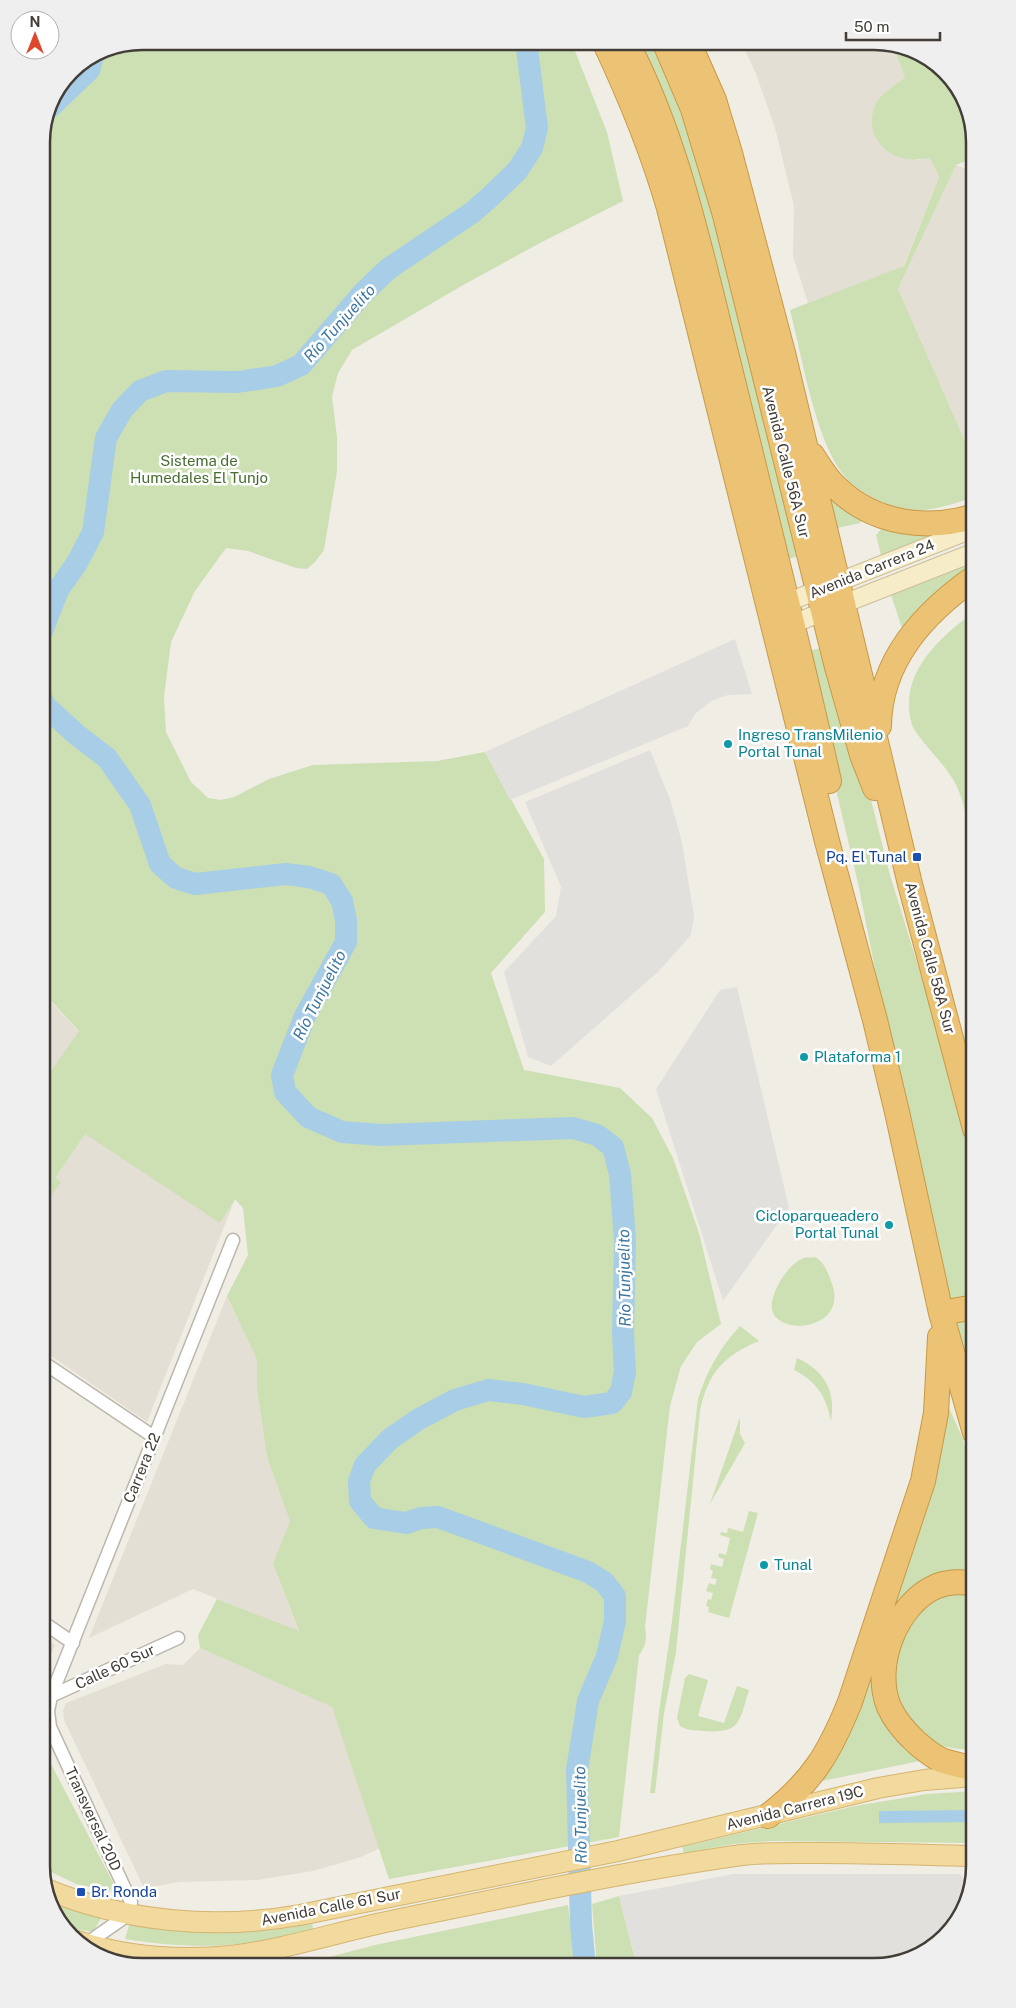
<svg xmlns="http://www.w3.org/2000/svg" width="1016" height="2008" font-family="'Public Sans',sans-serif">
  <rect width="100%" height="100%" fill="#f0ede5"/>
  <path fill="#e4dfd4" d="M 741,41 L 862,41 L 896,54 L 905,77 L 879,99 L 917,160 L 930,158 L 939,177 L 903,267 L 808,303 L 793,256 L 794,206 L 775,128 L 756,74 Z
    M 956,165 L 975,172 L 975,464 L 898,289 Z
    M 41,991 L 235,1199 L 147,1422 L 41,1349 Z
    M 227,1296 L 257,1360 L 257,1389 L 267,1457 L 291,1521 L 273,1564 L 299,1632 L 193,1589 L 89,1638 Z
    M 41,1636 L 55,1645 L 44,1671 L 41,1672 Z
    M 200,1648 L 332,1707 L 380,1848 L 361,1857 L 313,1871 L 257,1880 L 180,1882 L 144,1888 L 64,1720 L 63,1710 L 66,1703 L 166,1664 L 183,1665 Z"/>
  <path fill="#cce0b3" d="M 142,41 L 571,41 L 607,132 L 623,201 L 540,243 L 465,284 L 352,350 L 338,373 L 332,397 L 337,437 L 337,471 L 324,550 L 315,562 L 307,569 L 296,568 L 248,551 L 226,548 L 195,591 L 171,642 L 164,697 L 166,732 L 191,782 L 208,798 L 221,800 L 234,797 L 269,779 L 313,765 L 437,761 L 485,752 L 544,859 L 545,912 L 491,973 L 524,1070 L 620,1088 L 652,1118 L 673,1158 L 699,1233 L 721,1324 L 697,1342 L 681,1366 L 670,1406 L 645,1627 C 647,1638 646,1646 639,1655 L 619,1837 L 389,1879 L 332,1707 L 200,1648 L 198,1635 L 217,1599 L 299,1631 L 273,1564 L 290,1521 L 267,1457 L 257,1389 L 257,1360 L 227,1296 L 248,1255 L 243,1208 L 235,1199 L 220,1223 L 85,1134 L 55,1178 L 61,1182 L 41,1211 L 41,1085 L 79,1031 L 41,990 L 41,135 L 49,103 L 71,70 L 103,49 Z
    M 632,41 L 654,41 L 685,106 L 803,555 L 788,559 Z
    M 862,41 L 881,41 L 935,62 L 964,99 L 969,111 L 975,142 L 975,157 L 956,165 L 898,289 L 975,464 L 975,497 C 956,503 931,512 911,510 C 890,509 855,491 842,473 C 814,435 802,356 790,310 L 904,266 L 939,177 L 930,158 C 920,159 909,161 899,157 C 875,148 864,123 878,100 C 884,92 897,84 905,77 L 896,54 Z
    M 820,477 L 864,516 L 860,523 L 833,529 Z
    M 885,525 L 951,529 L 881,555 L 876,535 Z
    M 975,560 L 975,567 L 903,631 L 891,595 Z
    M 975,611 L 975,869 C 969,840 968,806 954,781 C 943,762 926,748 914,729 C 910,722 909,712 909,704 C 909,663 946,633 975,611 Z
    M 826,647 L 865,776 L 890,875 L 960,1102 L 975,1167 L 975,1300 L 950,1305 L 878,984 L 858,883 L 827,751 L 808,651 Z
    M 975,945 L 975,996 C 970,977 967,964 975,945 Z
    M 815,1257 C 825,1263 827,1271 831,1281 C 851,1329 779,1338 772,1310 C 769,1294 788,1263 804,1258 C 807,1257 812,1258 815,1257 Z
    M 975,1312 L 975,1399 L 952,1317 Z
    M 740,1326 L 759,1341 C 723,1356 708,1373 700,1411 L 676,1652 L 664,1713 L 655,1793 L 650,1793 L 659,1712 L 672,1621 L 698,1399 C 707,1370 720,1348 740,1326 Z
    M 797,1358 C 825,1371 836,1391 831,1421 C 826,1396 817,1382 794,1370 Z
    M 946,1401 L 963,1439 L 975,1483 L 975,1576 L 938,1573 L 874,1673 L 925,1760 L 817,1782 Z
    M 740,1417 L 740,1434 L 745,1443 L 710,1504 Z
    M 749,1511 L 758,1513 L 729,1618 L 708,1612 L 709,1607 L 706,1606 L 708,1599 L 711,1600 L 713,1593 L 706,1591 L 709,1583 L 715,1585 L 717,1579 L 711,1578 L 713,1571 L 710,1569 L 711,1564 L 722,1567 L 724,1559 L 718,1557 L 719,1553 L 726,1555 L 730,1538 L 720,1535 L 721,1532 L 727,1533 L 728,1528 L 743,1532 Z
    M 975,1589 L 975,1750 L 959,1749 L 927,1744 L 892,1698 L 895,1640 L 933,1594 Z
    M 689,1674 L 708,1680 L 698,1716 L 724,1723 L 737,1686 L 749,1690 C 739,1722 741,1734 703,1731 C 695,1730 687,1731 680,1726 L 677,1718 L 685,1678 Z
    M 41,1745 L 118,1892 L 76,1884 L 41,1867 Z
    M 975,1791 L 975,1843 L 770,1841 L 734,1844 L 684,1853 L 682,1847 L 855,1806 L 927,1794 Z
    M 619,1896 L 637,1967 L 597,1967 L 592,1904 Z
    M 48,1898 L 101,1918 L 93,1932 C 85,1930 72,1930 65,1925 C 58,1920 49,1907 48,1898 Z
    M 568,1905 L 576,1967 L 382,1967 L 381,1964 L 373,1967 L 291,1967 L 375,1945 Z
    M 312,1921 L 313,1930 C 296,1933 278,1938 260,1941 C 216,1949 169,1946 125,1939 L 130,1922 Z"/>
  <path fill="#e2e0dd" d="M 735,639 L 752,694 L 728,695 L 711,701 L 695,714 L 688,726 L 510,800 L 485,752 Z
    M 650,750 L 670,799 L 682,842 L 694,916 L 691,935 L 659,971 L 551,1066 L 528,1057 L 504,972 L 556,916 L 561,887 L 525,802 Z
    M 737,987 L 789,1208 L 723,1301 L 656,1089 L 720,990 Z
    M 733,1874 L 960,1874 L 969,1885 L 958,1922 L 913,1959 L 874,1967 L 637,1967 L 619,1896 Z"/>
  <path fill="#a8cde6" d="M 975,1810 L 975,1822 L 879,1823 L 879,1811 Z"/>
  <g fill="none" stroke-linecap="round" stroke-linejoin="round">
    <path stroke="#a8cde6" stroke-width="22" d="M 48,109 L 89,70 L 93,56
      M 41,634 L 58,590 L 77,563 L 93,532 L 106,438 L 122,410 L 140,391 L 166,381 L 238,382 L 277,376 L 301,365 L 363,293 L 388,269 L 473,212 L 491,196 L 517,171 L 532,148 L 537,128 L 526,41
      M 41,696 L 44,705 L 77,735 L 107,758 L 140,805 L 160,864 L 176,878 L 195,884 L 286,874 L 309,877 L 331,884 L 342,901 L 346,920 L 346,942 L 305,1016 L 282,1075 L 285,1092 L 308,1117 L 342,1132 L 382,1135 L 573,1128 L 597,1135 L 613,1147 L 620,1174 L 625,1240 L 623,1334 L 625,1372 L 621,1392 L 612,1403 L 584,1407 L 523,1394 L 488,1390 L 455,1400 L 419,1419 L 390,1439 L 365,1465 L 359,1481 L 360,1501 L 374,1518 L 406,1523 L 421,1518 L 438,1517 L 588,1572 L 604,1582 L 615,1596 L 615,1621 L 607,1656 L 588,1701 L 577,1770 L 581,1924 L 585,1967"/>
    <g stroke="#bdb7ac" stroke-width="15">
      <path id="street" d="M 41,1361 L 154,1437
        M 41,1621 L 73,1643
        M 51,1696 L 178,1638
        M 86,1944 L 129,1914 L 131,1902 L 50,1727 L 48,1711 L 51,1696 L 233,1240"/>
    </g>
    <g stroke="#cbbe9a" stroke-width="20">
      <path id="secondary" d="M 778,606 L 975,528
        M 782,628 L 975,552"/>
    </g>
    <g stroke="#d4b56f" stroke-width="22">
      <path id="primary" d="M 46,1889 C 125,1922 215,1930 300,1915 L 618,1851 L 878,1788 L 924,1780 L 975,1776
        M 77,1941 C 126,1957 180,1961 231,1956 C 288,1949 344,1930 400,1919 C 514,1896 627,1871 742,1855 C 767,1852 794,1853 819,1853 C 871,1853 923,1855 975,1856"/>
    </g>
    <g stroke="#c99846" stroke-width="26">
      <path id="highway" d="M 604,41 C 630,96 652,149 669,208 L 827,841 L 875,1020 L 897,1112 L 941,1313 L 975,1433
        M 626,41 C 678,140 700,250 727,357 C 762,498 797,639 829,781
        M 664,41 L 693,109 L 725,215 L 837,667 L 862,755 L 875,788
        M 688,41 L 714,100 L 730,153 L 783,353 L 910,884 L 975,1129
        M 812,455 C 820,467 827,480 838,489 C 875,524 927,531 975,516
        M 879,726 C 880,660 924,613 975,577
        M 941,1313 L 975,1307
        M 975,1769 C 964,1766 952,1764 941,1760 C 932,1756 924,1749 917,1743 C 906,1733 895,1720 889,1707 C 872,1666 896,1603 937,1586 C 950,1581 962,1582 975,1583
        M 768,1816 C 812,1782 829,1754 850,1702 L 923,1481 L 936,1413 L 940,1337"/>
    </g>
    <use href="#street" stroke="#fff" stroke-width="12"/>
    <use href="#secondary" stroke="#f7ecc8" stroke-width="18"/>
    <use href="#primary" stroke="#f2d99d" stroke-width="20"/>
    <use href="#highway" stroke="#ecc375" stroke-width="24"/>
  </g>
  <g fill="#0f9aa8" stroke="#fff" stroke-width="2">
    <circle cx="728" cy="744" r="5"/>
    <circle cx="804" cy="1057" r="5"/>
    <circle cx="889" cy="1225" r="5"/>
    <circle cx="764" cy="1565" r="5"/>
  </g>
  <g fill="#1a4fb4" stroke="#fff" stroke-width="2">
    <rect x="912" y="852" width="10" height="10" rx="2.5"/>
    <rect x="76" y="1887" width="10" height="10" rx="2.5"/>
  </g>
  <g text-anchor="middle" stroke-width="5" stroke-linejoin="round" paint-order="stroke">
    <g font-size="15" fill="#476c30" stroke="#fff">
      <text x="199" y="466">Sistema de<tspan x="199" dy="17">Humedales El Tunjo</tspan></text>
    </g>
    <g font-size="15" fill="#423d36" stroke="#fff">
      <text transform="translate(786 462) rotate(76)" y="5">Avenida Calle 56A Sur</text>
      <text transform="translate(872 569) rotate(-22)" y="5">Avenida Carrera 24</text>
      <text transform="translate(930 958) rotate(75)" y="5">Avenida Calle 58A Sur</text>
      <text transform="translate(142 1468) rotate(-68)" y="5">Carrera 22</text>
      <text transform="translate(115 1667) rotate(-25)" y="5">Calle 60 Sur</text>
      <text transform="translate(795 1808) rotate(-14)" y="5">Avenida Carrera 19C</text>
      <text transform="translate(93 1819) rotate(65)" y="5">Transversal 20D</text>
      <text transform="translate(331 1907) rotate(-11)" y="5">Avenida Calle 61 Sur</text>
    </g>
    <g font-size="15" fill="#0d838f" stroke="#fff" text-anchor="start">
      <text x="738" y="740">Ingreso TransMilenio<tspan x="738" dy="17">Portal Tunal</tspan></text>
      <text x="814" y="1062">Plataforma 1</text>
      <text x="879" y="1221" text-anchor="end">Cicloparqueadero<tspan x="879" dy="17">Portal Tunal</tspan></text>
      <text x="774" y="1570">Tunal</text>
    </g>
    <g font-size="15" fill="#164399" stroke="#fff" text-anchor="end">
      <text x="907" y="862">Pq. El Tunal</text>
      <text x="91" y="1897" text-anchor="start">Br. Ronda</text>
    </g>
    <g font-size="16" font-style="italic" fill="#3c77a0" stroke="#fff">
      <text transform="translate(339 323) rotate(-48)" y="6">Río Tunjuelito</text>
      <text transform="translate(319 995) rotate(-63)" y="6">Río Tunjuelito</text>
      <text transform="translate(624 1278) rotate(-91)" y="6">Río Tunjuelito</text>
      <text transform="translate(580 1815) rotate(-91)" y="6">Río Tunjuelito</text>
    </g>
  </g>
  <path d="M0 0H1016V2008H0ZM142 50H874A92 92 0 0 1 966 142V1866A92 92 0 0 1 874 1958H142A92 92 0 0 1 50 1866V142A92 92 0 0 1 142 50Z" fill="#f0efef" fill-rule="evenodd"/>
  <path fill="none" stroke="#423d36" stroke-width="2.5" d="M142 50H874A92 92 0 0 1 966 142V1866A92 92 0 0 1 874 1958H142A92 92 0 0 1 50 1866V142A92 92 0 0 1 142 50Z"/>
  <g transform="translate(35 35)"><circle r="24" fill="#ffffff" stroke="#b3b1af"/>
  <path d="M0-4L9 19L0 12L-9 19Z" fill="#df472d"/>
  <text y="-8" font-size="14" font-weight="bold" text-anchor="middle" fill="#423d36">N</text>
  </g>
  <path d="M846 32v8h94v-8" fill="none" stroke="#423d36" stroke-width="2.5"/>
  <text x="854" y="32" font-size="15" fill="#423d36" stroke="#ffffff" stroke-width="4" paint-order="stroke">50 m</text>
</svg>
